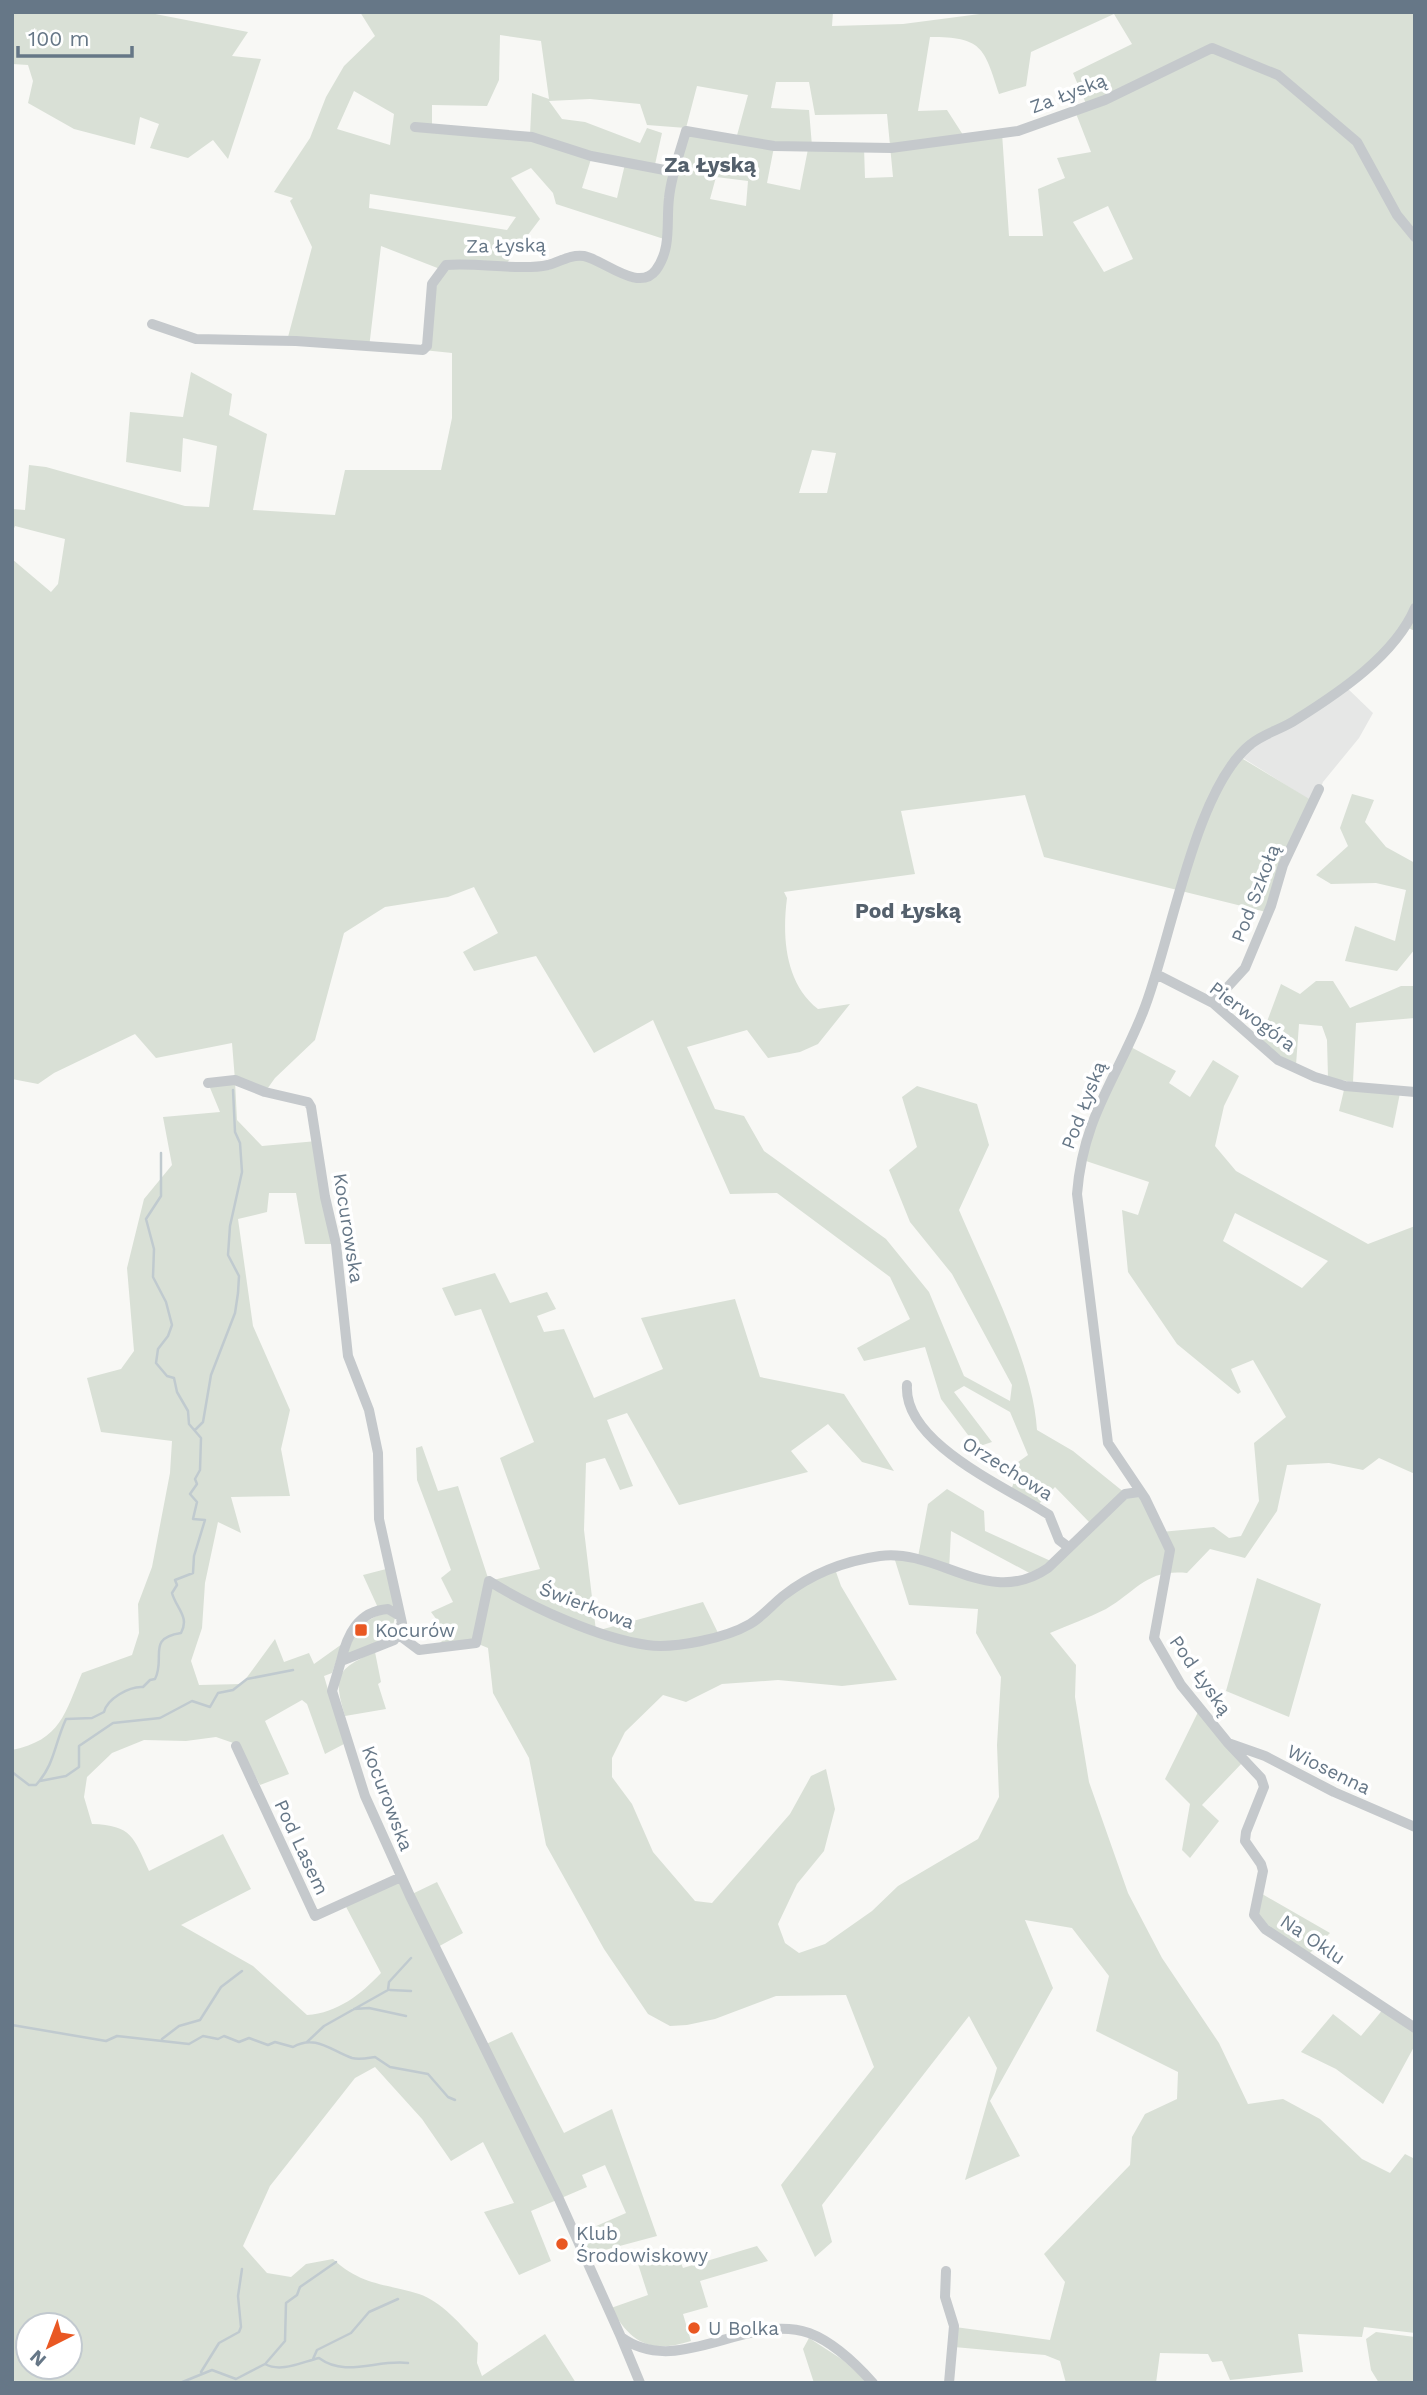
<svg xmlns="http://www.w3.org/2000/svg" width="1427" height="2395" font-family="'Work Sans',sans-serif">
  <rect width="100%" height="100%" fill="#f8f8f5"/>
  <path fill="#e6e7e6" d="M 1345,686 L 1373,713 L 1359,738 L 1323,782 L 1311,801 L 1243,758 L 1254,745 Z"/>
  <path fill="#d9e0d6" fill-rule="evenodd" d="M 12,12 L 145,12 L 248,32 L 232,56 L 261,59 L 228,159 L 213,140 L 188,158 L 150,148 L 159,124 L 140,117 L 135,145 L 74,129 L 28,103 L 33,81 L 28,65 L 12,64 Z
    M 360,12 L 833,12 L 832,26 L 903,24 L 995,12 L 1415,12 L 1415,631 L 1406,627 L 1348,682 L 1250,744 L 1243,759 L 1311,800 L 1323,782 L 1293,843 L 1266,912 L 1044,857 L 1025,795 L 901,811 L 915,874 L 784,892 L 787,898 C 782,937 785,983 818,1009 L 850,1004 L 818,1044 L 800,1052 L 768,1058 L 747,1030 L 687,1047 L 715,1109 L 744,1116 L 764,1151 L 886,1239 L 929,1292 L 964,1376 L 1010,1401 L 1012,1385 L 952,1274 L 910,1222 L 889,1170 L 917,1147 L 902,1097 L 917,1086 L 977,1104 L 989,1145 L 959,1210 C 986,1274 1033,1362 1037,1430 L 1073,1451 L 1125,1493 L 1139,1492 L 1161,1532 L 1214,1527 L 1229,1538 L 1241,1536 L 1259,1501 L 1254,1443 L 1286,1417 L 1253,1360 L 1231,1369 L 1241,1392 L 1238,1394 L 1177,1344 L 1128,1272 L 1122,1210 L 1138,1215 L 1149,1182 L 1080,1159 L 1127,1045 L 1176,1071 L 1169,1083 L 1190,1097 L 1213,1060 L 1239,1076 L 1224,1106 L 1215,1146 L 1236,1171 L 1368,1244 L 1415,1226 L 1415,1474 L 1379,1458 L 1363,1470 L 1329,1463 L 1287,1465 L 1277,1511 L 1245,1558 L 1210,1549 L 1187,1573 C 1146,1569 1137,1591 1106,1609 C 1088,1618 1068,1625 1050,1633 L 1076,1665 L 1075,1697 L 1089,1782 L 1128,1893 L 1162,1958 L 1219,2043 L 1248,2104 L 1283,2099 L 1320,2119 L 1362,2159 L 1390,2173 L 1405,2154 L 1415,2159 L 1415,2333 L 1364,2327 L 1362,2337 L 1298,2334 L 1303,2372 L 1230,2380 L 1222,2361 L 1212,2362 L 1208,2354 L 1160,2353 L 1156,2383 L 1066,2383 L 1060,2361 L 1045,2355 L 954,2347 L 955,2327 L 1050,2340 L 1065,2282 L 1044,2254 L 1130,2165 L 1132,2137 L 1145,2114 L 1177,2099 L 1178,2072 L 1096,2031 L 1109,1976 L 1072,1928 L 1025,1920 L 1053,1988 L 990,2101 L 1020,2156 L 965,2180 L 997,2068 L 969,2016 L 822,2205 L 832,2242 L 815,2257 L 781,2185 L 874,2067 L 846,1995 L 776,1996 L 715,2019 L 687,2025 L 670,2026 L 648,2014 L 604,1949 L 546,1845 L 529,1758 L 493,1693 L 488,1648 L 476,1643 L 434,1649 L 448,1635 L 431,1612 L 453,1602 L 441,1578 L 451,1570 L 417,1480 L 416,1448 L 422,1446 L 438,1491 L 458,1486 L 489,1581 L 540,1569 L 500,1458 L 534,1442 L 481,1309 L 455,1316 L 442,1288 L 495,1273 L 510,1303 L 547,1292 L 556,1309 L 537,1316 L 544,1332 L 564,1329 L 594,1398 L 663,1369 L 641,1318 L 735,1299 L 760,1377 L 844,1394 L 894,1471 L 862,1462 L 828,1424 L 791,1451 L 808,1472 L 679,1505 L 627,1413 L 607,1420 L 633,1486 L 620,1490 L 605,1458 L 586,1463 L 584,1530 L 596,1631 L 703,1602 L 719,1635 L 750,1624 L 783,1596 L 835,1569 L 841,1586 L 897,1680 L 842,1686 L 778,1680 L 722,1684 L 686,1702 L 663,1695 L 625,1732 L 612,1758 L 612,1777 L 632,1804 L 653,1852 L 695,1901 L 712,1903 L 790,1814 L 811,1776 L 826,1769 L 835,1809 L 824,1851 L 797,1884 L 778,1924 L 785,1943 L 799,1953 L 825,1944 L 872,1911 L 898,1886 L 978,1839 L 999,1797 L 997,1745 L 1001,1677 L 976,1633 L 978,1609 L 909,1605 L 894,1557 L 918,1557 L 928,1504 L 947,1489 L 984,1511 L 985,1531 L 1053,1562 L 1091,1524 L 1055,1487 L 1038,1505 L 1011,1491 L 1015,1478 L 1011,1467 L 1028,1455 L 1010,1412 L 964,1386 L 954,1392 L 992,1442 L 977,1447 L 941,1399 L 925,1347 L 864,1361 L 857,1348 L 910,1319 L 890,1277 L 777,1193 L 730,1194 L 653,1020 L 594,1053 L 536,956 L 474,971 L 463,952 L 498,933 L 474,887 L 448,897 L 385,907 L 344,933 L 315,1040 L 275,1078 L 265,1092 L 235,1081 L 237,1120 L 262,1146 L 317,1141 L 336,1244 L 305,1244 L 296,1193 L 269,1193 L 267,1212 L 238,1219 L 253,1326 L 290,1410 L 281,1449 L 290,1496 L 231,1497 L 241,1533 L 218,1522 L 205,1583 L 202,1628 L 191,1661 L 199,1685 L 242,1684 L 275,1639 L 284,1662 L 309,1653 L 314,1664 L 342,1644 L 332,1673 L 324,1676 L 344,1744 L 325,1754 L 307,1704 L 302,1700 L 265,1721 L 289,1774 L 260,1785 L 239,1745 L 216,1737 L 186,1741 L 144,1740 L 112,1753 L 87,1777 L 84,1797 L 92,1824 C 132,1825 134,1838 149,1871 L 223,1834 L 251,1889 L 181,1925 L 253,1966 L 307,2015 C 338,2013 361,1994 381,1973 L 344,1903 L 401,1877 L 410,1895 L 437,1882 L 463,1933 L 436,1948 L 484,2045 L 512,2032 L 564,2133 L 612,2109 L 657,2236 L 586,2255 L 578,2234 L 626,2213 L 605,2165 L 582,2175 L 587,2187 L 531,2211 L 551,2261 L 519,2275 L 484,2212 L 514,2203 L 483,2142 L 451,2161 L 422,2119 L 375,2067 L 355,2078 L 270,2186 L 243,2246 L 267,2273 L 291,2277 L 306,2264 L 333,2259 C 362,2286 384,2283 419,2294 C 441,2301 462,2326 478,2343 L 477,2363 L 482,2376 L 545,2334 L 576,2383 L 12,2383 L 12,1750 C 61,1740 65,1713 82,1673 L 132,1655 L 139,1633 L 138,1604 L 152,1567 L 170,1473 L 172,1441 L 101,1432 L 87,1378 L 121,1369 L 134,1351 L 127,1268 L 144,1199 L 172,1165 L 163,1117 L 220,1112 L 208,1083 L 235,1080 L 232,1043 L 156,1058 L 135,1034 L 54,1073 L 38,1084 L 12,1079 L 12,559 L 51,592 L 58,584 L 65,539 L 15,526 L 12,533 L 12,509 L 25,510 L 29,465 L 46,467 L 185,506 L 209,507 L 217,446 L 183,438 L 181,472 L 126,462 L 130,412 L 183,417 L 191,372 L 232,394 L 229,415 L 267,434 L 253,510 L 335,515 L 345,470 L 441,470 L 452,418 L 452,353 L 423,350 L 440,269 L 381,246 L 369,348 L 288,337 L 312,247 L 290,201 L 293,198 L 274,192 L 310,138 L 326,97 L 344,66 L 375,36 ZM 1114,14 L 1132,44 L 1073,73 L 1087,106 L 1075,111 L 1091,152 L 1057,158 L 1065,178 L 1038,189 L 1043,236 L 1009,236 L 1002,133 L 965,138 L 947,110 L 918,111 L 930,37 C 982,37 984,47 999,94 L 1026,86 L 1031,52 ZM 500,35 L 541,41 L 549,99 L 532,93 L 530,135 L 432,127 L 432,105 L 487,106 L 499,80 ZM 776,82 L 809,82 L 815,115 L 887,114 L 893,177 L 865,178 L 864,147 L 808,149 L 800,190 L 767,183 L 774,147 L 812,146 L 809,110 L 771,108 ZM 697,86 L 748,95 L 736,139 L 686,131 L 675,172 L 654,169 L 662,133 L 647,128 L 640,143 L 585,122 L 562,119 L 549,101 L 590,99 L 640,104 L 647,125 L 686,128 ZM 354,91 L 394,114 L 390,145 L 337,129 ZM 592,156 L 625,164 L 617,198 L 582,188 ZM 531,168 L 553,193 L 556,204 L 667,240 L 650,276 L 644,279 L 575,256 L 546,265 L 506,264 L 540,219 L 511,178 ZM 716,177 L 748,181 L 746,206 L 710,199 ZM 370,194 L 516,217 L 507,230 L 369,208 ZM 1108,206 L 1133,259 L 1104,272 L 1073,222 ZM 812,450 L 836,453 L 827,493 L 799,493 ZM 1235,1213 L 1328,1261 L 1302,1288 L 1223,1241 ZM 951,1531 L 1035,1576 L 980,1580 L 949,1571 ZM 28,2325 L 70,2325 L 70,2367 L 28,2367 Z
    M 1352,794 L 1374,800 L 1365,822 L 1386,847 L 1415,863 L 1415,949 L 1397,971 L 1345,961 L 1355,926 L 1395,941 L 1406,890 L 1376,883 L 1331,884 L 1316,875 L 1348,846 L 1340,828 Z
    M 1316,981 L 1333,981 L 1350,1008 L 1401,986 L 1415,986 L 1415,1018 L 1356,1023 L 1353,1082 L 1328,1078 L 1327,1040 L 1322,1026 L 1299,1024 L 1296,1065 L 1259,1043 L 1281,984 L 1300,994 Z
    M 1344,1090 L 1400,1093 L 1393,1128 L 1339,1111 Z
    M 390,1568 L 400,1616 L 379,1610 L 363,1575 Z
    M 1257,1578 L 1321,1604 L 1289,1717 L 1226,1691 Z
    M 386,1613 L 395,1618 L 390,1636 L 347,1655 C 355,1631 361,1620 386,1613 Z
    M 375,1652 L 381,1682 L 378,1684 L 386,1709 L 345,1716 C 333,1676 336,1669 375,1652 Z
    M 1200,1708 L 1244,1761 L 1202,1805 L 1219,1821 L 1190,1858 L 1182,1850 L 1190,1804 L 1165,1779 Z
    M 1257,1891 L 1330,1933 L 1307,1956 C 1282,1940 1249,1925 1257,1891 Z
    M 1384,2008 L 1415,2028 L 1415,2045 L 1383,2104 L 1336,2069 L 1301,2052 L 1333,2014 L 1361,2036 Z
    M 757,2246 L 768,2261 L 700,2281 L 708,2307 L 683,2314 L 691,2341 C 650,2354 631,2343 611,2308 L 648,2295 L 638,2264 L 677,2254 L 683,2268 Z
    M 1376,2332 L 1415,2337 L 1415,2383 L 1379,2383 L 1371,2370 L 1366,2339 Z
    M 809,2338 L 843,2360 L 868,2383 L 814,2383 L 803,2349 Z"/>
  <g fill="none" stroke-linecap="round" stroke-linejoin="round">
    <path stroke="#c0cacf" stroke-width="2.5" d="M 195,1430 L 203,1422 L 211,1375 L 235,1313 L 238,1293 L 239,1276 L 228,1255 L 230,1226 L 242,1172 L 240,1143 L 235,1132 L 233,1090
      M 12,1772 L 29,1785 L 36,1785 C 55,1764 54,1745 66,1719 L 92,1718 L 104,1712 C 107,1699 129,1686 143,1687 L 150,1680 L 155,1679 C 166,1658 146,1638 181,1633 C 190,1617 176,1608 172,1593 L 177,1585 L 175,1580 L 193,1573 L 194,1556 L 205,1520 L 193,1519 L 197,1502 L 190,1494 L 197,1484 L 195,1479 L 200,1470 L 201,1438 L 189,1424 L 188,1411 L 177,1392 L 174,1378 L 167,1376 L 156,1363 L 158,1349 L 168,1336 L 172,1325 L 166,1302 L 153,1277 L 154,1249 L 146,1219 L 161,1196 L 161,1153
      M 40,1781 L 66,1776 L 79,1767 L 79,1746 L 113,1723 L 160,1718 L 192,1701 L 210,1707 L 218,1693 L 233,1690 L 247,1679 L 293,1670
      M 390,1990 L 411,1991
      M 354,2009 L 369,2008 L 406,2016
      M 12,2025 L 106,2041 L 117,2036 L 189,2044 L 203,2036 L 218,2039 L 224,2036 L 239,2042 L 249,2038 L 268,2045 L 275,2042 L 293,2047 C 316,2034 331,2051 352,2058 C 359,2060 368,2058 375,2057 L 390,2067 L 428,2074 L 448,2097 L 455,2100
      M 162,2039 L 179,2026 L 200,2020 L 221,1987 L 242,1971
      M 307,2042 L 324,2026 L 388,1990 L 389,1982 L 411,1958
      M 313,2359 L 317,2350 L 351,2333 L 369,2312 L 398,2299
      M 266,2363 L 285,2341 L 286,2303 L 297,2295 L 300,2287 L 336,2262
      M 201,2372 L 219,2343 L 239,2332 L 241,2327 L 238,2296 L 242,2269
      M 180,2383 L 212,2370 L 236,2379 L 265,2364 C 281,2373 302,2362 319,2358 C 346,2378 377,2359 408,2363"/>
    <path stroke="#c5c9cc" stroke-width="10" d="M 415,127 L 532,137 L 591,156 L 675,172
      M 152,324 L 196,339 L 296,341 L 423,350 L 427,346 L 432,284 L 446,265 C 477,262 520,271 548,265 C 560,262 570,254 584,256 C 604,260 639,293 656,270 C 672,248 666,223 669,198 C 671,176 680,152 686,131 L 774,146 L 891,148 L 1018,131 L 1105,100 L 1212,48 L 1278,75 L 1357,142 L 1397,215 L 1415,237
      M 1415,608 C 1395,655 1340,692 1297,719 C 1283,729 1264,733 1251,744 C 1194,789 1171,943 1143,1012 C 1116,1080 1083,1117 1077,1194 L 1108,1443 L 1145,1498 L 1170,1550 L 1154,1638 L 1181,1685 L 1228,1743 L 1261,1778 L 1264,1787 L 1246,1832 L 1245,1841 L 1261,1864 L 1263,1871 L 1254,1915 L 1265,1929 L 1415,2028
      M 1156,974 L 1213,1003 L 1278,1060 L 1315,1077 L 1345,1086 L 1415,1092
      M 1213,1003 L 1245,968 L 1271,906 L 1283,865 L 1319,789
      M 208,1083 L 235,1080 L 265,1092 L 308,1102 L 311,1107 L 325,1197 L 336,1244 L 348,1356 L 369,1410 L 378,1453 L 379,1519 L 402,1623 L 394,1640 L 341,1661 L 332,1691 L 365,1796 L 410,1896 L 559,2199 L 621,2337 C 678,2379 746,2312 809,2333 C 833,2342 856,2364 873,2383
      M 907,1385 C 903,1444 1009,1488 1049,1515 L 1059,1540 L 1067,1546
      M 399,1635 L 419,1650 L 476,1643 L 489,1581 C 531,1607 598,1638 647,1645 C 675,1649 726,1638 750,1624 C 762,1617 772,1605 783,1596 C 811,1574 844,1561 880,1556 C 939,1548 989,1609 1048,1568 L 1125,1494 L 1139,1492
      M 341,1661 C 347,1635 358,1611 388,1609 L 400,1616
      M 1228,1743 L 1265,1756 L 1334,1792 L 1415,1827
      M 236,1746 L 315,1916 L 401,1877
      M 946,2271 L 945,2297 L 954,2326 L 949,2383
      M 621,2337 L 640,2383"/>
  </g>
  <g fill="#e95823" stroke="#fff" stroke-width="2.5">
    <rect x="354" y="1623" width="14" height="14" rx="3.5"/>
    <circle cx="562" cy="2244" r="7"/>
    <circle cx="694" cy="2328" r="7"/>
  </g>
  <g text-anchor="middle" stroke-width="7" stroke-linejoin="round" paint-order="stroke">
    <g font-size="19" fill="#667787" stroke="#fff">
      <text transform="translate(1068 93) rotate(-21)" y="7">Za Łyską</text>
      <text transform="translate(506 245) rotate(-1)" y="7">Za Łyską</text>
      <text transform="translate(1255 893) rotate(-69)" y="7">Pod Szkołą</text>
      <text transform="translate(1253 1016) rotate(37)" y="7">Pierwogóra</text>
      <text transform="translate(1083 1105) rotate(-69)" y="7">Pod Łyską</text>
      <text transform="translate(349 1228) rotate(81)" y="7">Kocurowska</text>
      <text transform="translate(1008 1468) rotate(32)" y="7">Orzechowa</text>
      <text transform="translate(587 1605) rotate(21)" y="7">Świerkowa</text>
      <text transform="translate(1201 1675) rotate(55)" y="7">Pod Łyską</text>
      <text transform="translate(1329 1769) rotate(26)" y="7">Wiosenna</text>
      <text transform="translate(388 1798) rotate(69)" y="7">Kocurowska</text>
      <text transform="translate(302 1847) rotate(65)" y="7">Pod Lasem</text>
      <text transform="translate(1313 1939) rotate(34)" y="7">Na Oklu</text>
    </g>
    <g font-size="19" fill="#667787" stroke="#fff" text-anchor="start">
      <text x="375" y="1637">Kocurów</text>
      <text x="576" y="2240">Klub<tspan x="576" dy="22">Środowiskowy</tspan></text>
      <text x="708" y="2335">U Bolka</text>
    </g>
    <g font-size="21" font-weight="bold" fill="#54606c" stroke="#fff">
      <text x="710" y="172">Za Łyską</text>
      <text x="908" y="918">Pod Łyską</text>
    </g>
  </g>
  <rect width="1427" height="2395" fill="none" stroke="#667787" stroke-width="28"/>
  <g transform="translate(49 2346) rotate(222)"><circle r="33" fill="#ffffff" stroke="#c2c9cf" stroke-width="2"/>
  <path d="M0-5L12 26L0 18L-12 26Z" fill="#e95823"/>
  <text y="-10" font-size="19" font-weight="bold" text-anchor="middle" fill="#667787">N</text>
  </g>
  <path d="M18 46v10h114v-10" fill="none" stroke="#667787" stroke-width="3.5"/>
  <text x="28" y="46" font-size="21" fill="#667787" stroke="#ffffff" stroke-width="5" paint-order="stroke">100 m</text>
</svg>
